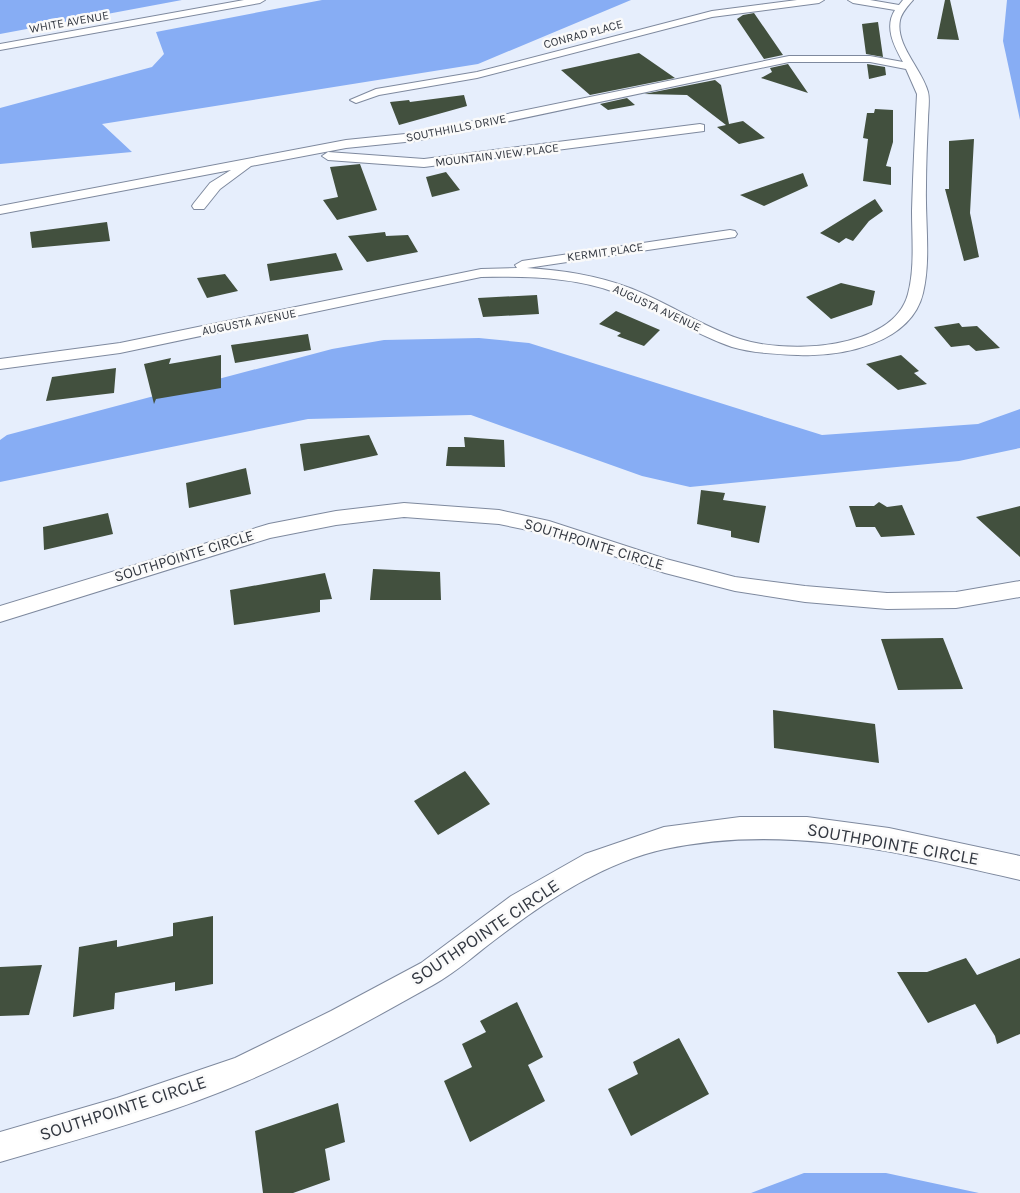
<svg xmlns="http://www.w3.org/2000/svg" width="1020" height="1193" font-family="Karla,sans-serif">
  <rect width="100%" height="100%" fill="#e6eefc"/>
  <path fill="#87adf4" d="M 0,0 L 182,0 L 0,34 Z
    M 322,0 L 631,0 L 478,64 L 102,124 L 132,152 L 0,164 L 0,108 L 152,67 L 164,54 L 156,32 Z
    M 1007,0 L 1020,0 L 1020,120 L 1003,41 Z
    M 479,338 L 529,343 L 822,435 L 978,424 L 1020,409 L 1020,448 L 959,461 L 690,487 L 642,476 L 471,415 L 308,419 L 0,482 L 0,440 L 7,435 L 332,349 L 384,340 Z
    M 804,1173 L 886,1173 L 979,1193 L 751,1193 Z"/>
  <path fill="#42503e" d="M 945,0 L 950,0 L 959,40 L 937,39 Z
    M 754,13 L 783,55 L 764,59 L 737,19 L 743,15 Z
    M 878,22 L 883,57 L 866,54 L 862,24 Z
    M 639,53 L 675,78 L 590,95 L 561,70 Z
    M 788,64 L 808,93 L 761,78 L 772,72 L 770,68 Z
    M 867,64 L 885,67 L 886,75 L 869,79 Z
    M 715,80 L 721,85 L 729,124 L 743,121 L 765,138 L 739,144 L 717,127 L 726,125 L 687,95 L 644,94 Z
    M 464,95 L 467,106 L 399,125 L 390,102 L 409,100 L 410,102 Z
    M 627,98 L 635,105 L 608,110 L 600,104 Z
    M 875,109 L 893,110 L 893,142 L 886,166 L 891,167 L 891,185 L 863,181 L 868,139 L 863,138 L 867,113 L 874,113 Z
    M 974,139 L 970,213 L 979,257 L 964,261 L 945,189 L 949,189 L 949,141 Z
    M 360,164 L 377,210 L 337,220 L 323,200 L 338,197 L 330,167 Z
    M 446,172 L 460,190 L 432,197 L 426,177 Z
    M 803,173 L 808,186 L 764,206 L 740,195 Z
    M 875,199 L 883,211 L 869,221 L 853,241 L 846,238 L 839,243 L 820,233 Z
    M 107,222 L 110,241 L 32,248 L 30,232 Z
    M 385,232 L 386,236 L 408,235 L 418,252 L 367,262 L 348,236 Z
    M 336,253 L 343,270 L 270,281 L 267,264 Z
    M 225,274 L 238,291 L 207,298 L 197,278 Z
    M 841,283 L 875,291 L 872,305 L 831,319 L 806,297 Z
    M 537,295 L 539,314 L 483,317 L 478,298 Z
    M 616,311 L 660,330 L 644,346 L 617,336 L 621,333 L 599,324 Z
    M 959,323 L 962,327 L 977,326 L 1000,348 L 976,351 L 969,345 L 951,347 L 934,327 Z
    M 308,334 L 311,350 L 235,363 L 231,345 Z
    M 221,355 L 221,388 L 156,399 L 154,404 L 144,364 L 171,358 L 169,364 Z
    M 901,355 L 919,371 L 914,373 L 927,384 L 898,390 L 866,364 Z
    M 116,368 L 114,393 L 46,401 L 52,377 Z
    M 369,435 L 378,455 L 304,471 L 300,444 Z
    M 464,437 L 504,440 L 505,467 L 446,466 L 448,447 L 465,447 Z
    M 246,468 L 251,494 L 189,508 L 186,483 Z
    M 701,490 L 725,493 L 723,500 L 766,506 L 759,543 L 731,537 L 731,531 L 697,524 Z
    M 879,502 L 887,507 L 902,505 L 915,535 L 881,537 L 875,527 L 856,527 L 849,506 L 874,506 Z
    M 1020,506 L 1020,557 L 976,517 Z
    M 108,513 L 113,534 L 44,550 L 43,527 Z
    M 373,569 L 440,572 L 441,600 L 370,600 Z
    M 325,573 L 332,599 L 320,600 L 320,612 L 234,625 L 230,590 Z
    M 943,638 L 963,689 L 898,690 L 881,639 Z
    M 773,710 L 875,724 L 879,763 L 774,748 Z
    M 465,771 L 490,804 L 438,835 L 414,801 Z
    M 213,916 L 213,984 L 175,991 L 175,982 L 115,993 L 114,1009 L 73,1017 L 79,947 L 117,940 L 117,947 L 173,936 L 173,923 Z
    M 966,958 L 977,975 L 1020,958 L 1020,1034 L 997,1044 L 995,1036 L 975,1004 L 928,1023 L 897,972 L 927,972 Z
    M 42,965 L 29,1015 L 0,1016 L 0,967 Z
    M 517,1002 L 543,1057 L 528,1065 L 545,1101 L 470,1142 L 444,1081 L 472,1067 L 462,1044 L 486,1032 L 480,1021 Z
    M 679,1038 L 709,1094 L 631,1136 L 608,1089 L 638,1074 L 633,1062 Z
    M 338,1103 L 345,1142 L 325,1149 L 330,1180 L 293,1193 L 263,1193 L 255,1131 Z"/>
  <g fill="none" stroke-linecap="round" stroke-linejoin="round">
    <g stroke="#7e899e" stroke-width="2">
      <path id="minor" d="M 244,0 L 265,0 L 260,3 L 0,50 L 0,44 Z
        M 797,0 L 824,0 L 819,3 L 712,17 L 477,78 L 379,95 L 356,103 L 350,100 L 376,89 L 477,72 L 712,11 Z
        M 848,0 L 870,0 L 899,5 L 903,0 L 913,0 C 908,6 902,12 900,20 C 895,45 922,69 928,92 C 930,100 928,111 928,120 C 927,142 926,164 926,187 C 925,221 931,260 923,293 C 911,344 841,357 798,355 C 776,354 752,353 732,347 C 691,333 657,308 617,293 C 574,277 527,276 481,277 L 120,353 L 0,369 L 0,359 L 120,343 L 481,269 L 517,268 L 515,265 L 522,261 L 730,230 L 735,231 L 737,234 L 735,237 L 527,268 C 561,270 595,275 627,287 C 666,301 700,326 740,339 C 785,354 893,351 908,294 C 915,268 912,238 912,211 C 913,172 915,133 917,94 L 906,69 L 870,62 L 789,62 L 415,141 L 346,148 L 251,166 L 220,189 L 204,209 L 194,209 L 192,206 L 194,203 L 210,183 L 231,170 L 0,214 L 0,206 L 346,140 L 415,133 L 789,56 L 870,56 L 903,62 C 894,46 884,27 895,10 L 853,3 Z
        M 700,124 L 704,125 L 704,131 L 424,167 L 328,160 L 322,156 L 328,152 L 424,159 Z
        M 404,503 L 499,510 L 549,521 L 666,559 L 735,577 L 805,586 L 887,593 L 956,592 L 1020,581 L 1020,597 L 956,608 L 887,609 L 805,602 L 735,591 L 665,573 L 547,534 L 499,524 L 404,517 L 336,525 L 270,538 L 0,622 L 0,606 L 269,524 L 336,511 Z
        M 740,817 L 807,817 L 889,828 L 1020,856 L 1020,880 C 901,853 788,823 665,849 C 605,862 549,899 500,936 C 478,952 457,972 433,985 C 372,1019 311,1054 247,1081 C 168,1115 83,1138 0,1162 L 0,1132 L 117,1098 L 235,1058 L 331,1011 L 421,963 L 511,896 L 585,854 L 664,827 Z"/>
    </g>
    <use href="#minor" fill="#fff" fill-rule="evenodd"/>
  </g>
  <g text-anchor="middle" stroke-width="5" stroke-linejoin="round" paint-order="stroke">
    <g font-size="12" fill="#323740" stroke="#fafafa">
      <text transform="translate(69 22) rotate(-10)" y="4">WHITE AVENUE</text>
      <text transform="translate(583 34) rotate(-15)" y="4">CONRAD PLACE</text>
      <text transform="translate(456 128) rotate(-11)" y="4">SOUTHHILLS DRIVE</text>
      <text transform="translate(497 155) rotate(-7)" y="4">MOUNTAIN VIEW PLACE</text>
      <text transform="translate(605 252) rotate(-8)" y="4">KERMIT PLACE</text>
      <text transform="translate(657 308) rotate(25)" y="4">AUGUSTA AVENUE</text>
      <text transform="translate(249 322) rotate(-11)" y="4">AUGUSTA AVENUE</text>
    </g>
    <g font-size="15" fill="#323740" stroke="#fafafa">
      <text transform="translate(594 544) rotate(17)" y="5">SOUTHPOINTE CIRCLE</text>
      <text transform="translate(184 556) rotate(-17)" y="5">SOUTHPOINTE CIRCLE</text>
    </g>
    <g font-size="18" fill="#323740" stroke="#fafafa">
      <text transform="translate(893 844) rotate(10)" y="6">SOUTHPOINTE CIRCLE</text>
      <text transform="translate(485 932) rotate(-34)" y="6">SOUTHPOINTE CIRCLE</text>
      <text transform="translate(123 1108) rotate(-18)" y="6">SOUTHPOINTE CIRCLE</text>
    </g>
  </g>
</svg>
